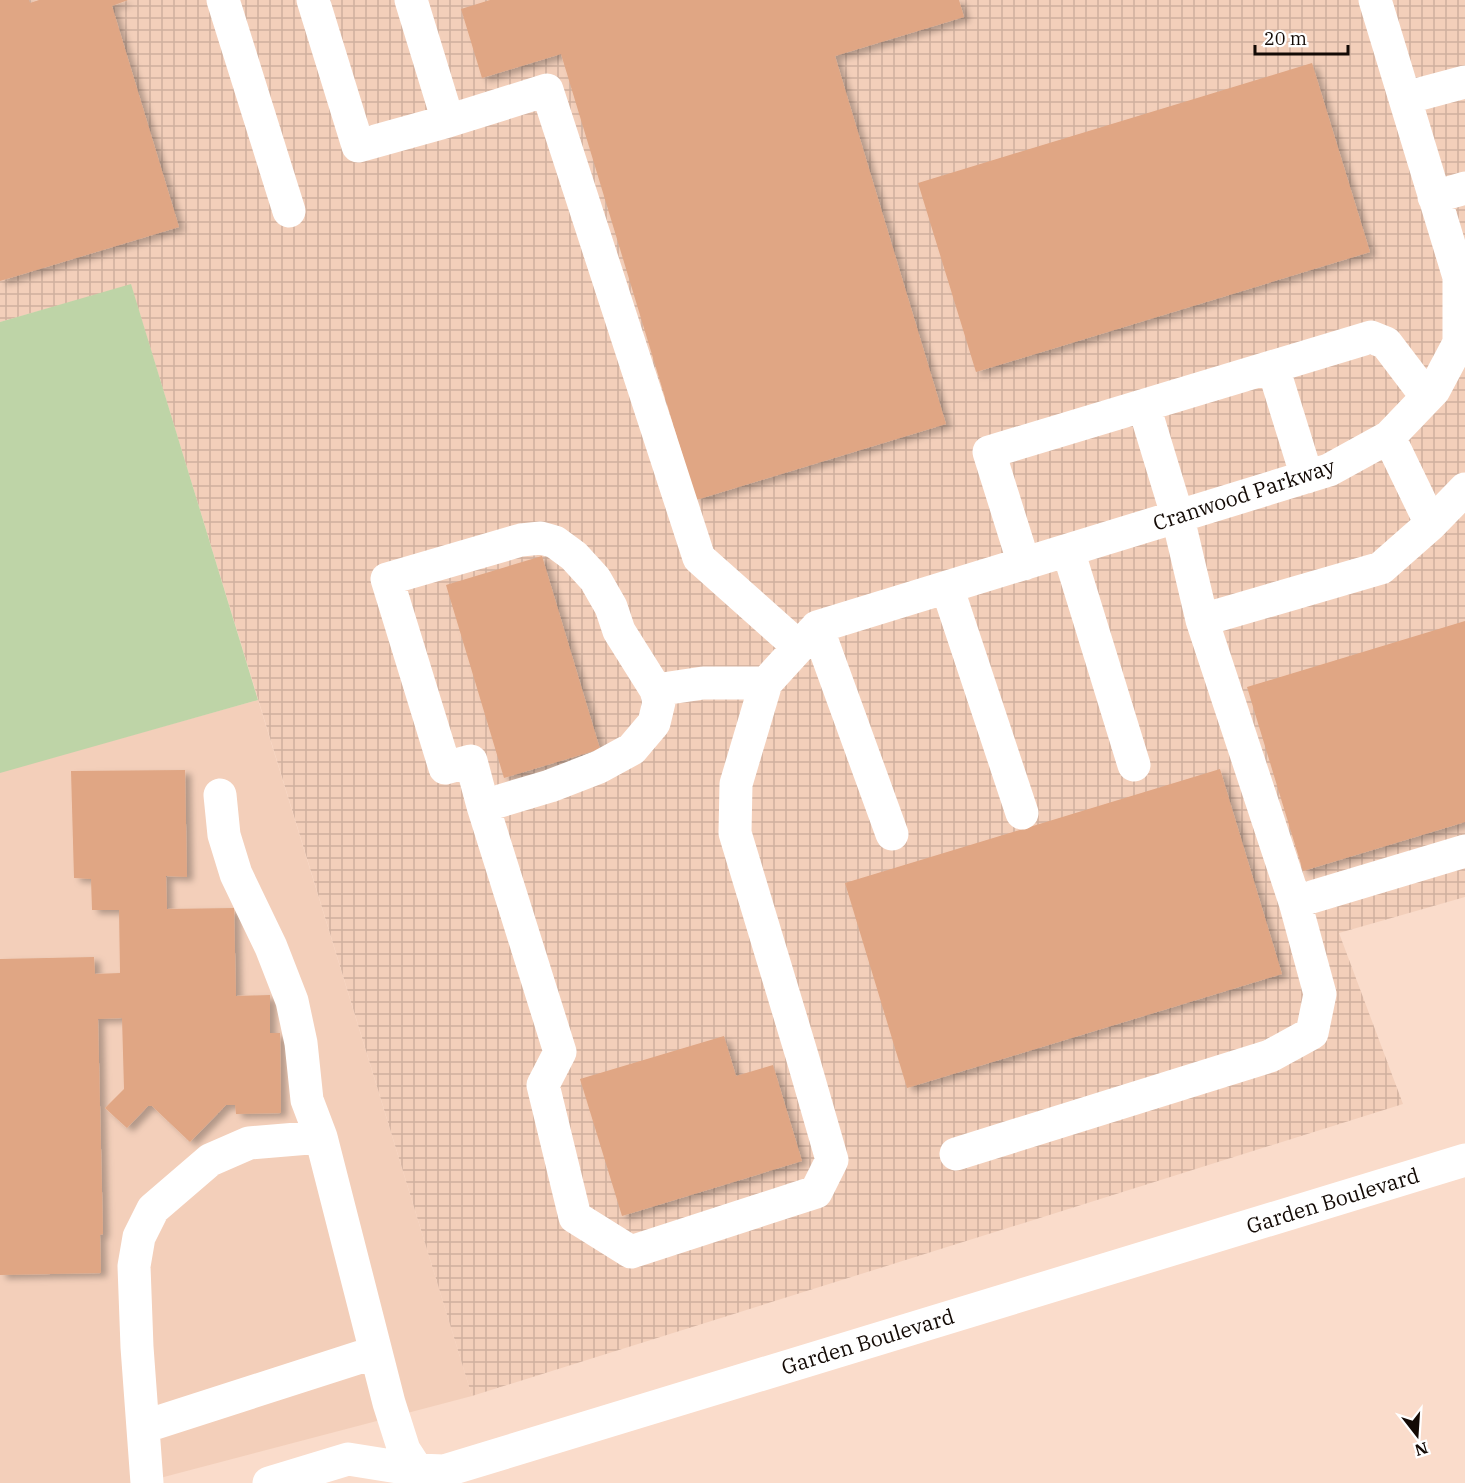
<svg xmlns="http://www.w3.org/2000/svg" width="1465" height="1483" font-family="'IBM Plex Serif',serif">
  <defs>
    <pattern id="industrial-grid" width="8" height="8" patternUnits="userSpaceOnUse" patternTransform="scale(1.5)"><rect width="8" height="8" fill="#f3cfba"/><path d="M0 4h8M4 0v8" fill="none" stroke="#cfb09e"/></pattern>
    <filter id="shadow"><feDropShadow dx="6" dy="4" stdDeviation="3" flood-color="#0004"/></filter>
  </defs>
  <rect width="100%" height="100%" fill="#fadccb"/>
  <path fill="#f3cfba" d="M 258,700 L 472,1396 L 141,1483 L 0,1483 L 0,772 Z"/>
  <path fill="url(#industrial-grid)" d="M 0,0 L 1465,0 L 1465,897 L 1339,933 L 1403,1104 L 472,1396 L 131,285 L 0,322 Z"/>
  <path fill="#bed4a7" d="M 131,284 L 258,700 L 0,773 L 0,322 Z"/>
  <path fill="#e0a684" filter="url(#shadow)" d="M 0,0 L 29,0 L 30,3 L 39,0 L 128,0 L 112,6 L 179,227 L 0,281 Z
    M 490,0 L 959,0 L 964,17 L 835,56 L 946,424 L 696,500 L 561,54 L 482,78 L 461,9 Z
    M 1312,63 L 1370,252 L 976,372 L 918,183 Z
    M 542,556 L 600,749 L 504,778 L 446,585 Z
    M 1465,621 L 1465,822 L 1303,871 L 1247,687 Z
    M 1220,769 L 1282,974 L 907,1088 L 845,883 Z
    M 185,770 L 187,877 L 166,876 L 167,909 L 234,908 L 236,996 L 270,995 L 270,1033 L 280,1033 L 281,1113 L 236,1114 L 235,1105 L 226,1105 L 190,1142 L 152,1106 L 148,1106 L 127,1128 L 105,1108 L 124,1089 L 122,1018 L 98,1019 L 103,1234 L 100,1235 L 101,1273 L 0,1275 L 0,959 L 94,957 L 95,974 L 120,973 L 119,910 L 92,910 L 91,879 L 74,878 L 71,771 Z
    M 724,1036 L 736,1076 L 773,1065 L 802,1161 L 622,1216 L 580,1079 Z"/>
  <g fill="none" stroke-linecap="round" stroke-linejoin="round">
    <path stroke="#fff" stroke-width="33" d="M 223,0 L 289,211
      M 313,0 L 358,146 L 448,121 L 411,0
      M 1405,98 L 1465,82
      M 448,121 L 547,90 L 699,558 L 799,647
      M 1434,197 L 1465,188
      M 1273,367 L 1307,477
      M 1144,406 L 1178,518 L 1202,620 L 1295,902
      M 1431,524 L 1465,489
      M 1068,550 L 1134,765
      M 1024,564 L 989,452 L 1371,337 L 1386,343 L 1427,397
      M 947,587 L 1022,813
      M 1202,620 L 1381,568 L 1431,524 L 1389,437
      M 817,627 L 892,834
      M 766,683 L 703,683 L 656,690 L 659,702 L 654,723 L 632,749 L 599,767 L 550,786 L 483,806 L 560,1052 L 543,1085 L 575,1217 L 631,1252 L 816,1192 L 832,1160 L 803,1059 L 735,833 L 736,784 L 766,683 L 817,627 L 1329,470 L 1389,437 L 1434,390 L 1459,343 L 1459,277 L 1375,0
      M 220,795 L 224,835 L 236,874 L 271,947 L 292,1001 L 301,1043 L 307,1100 L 321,1137
      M 483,806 L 471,761 L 445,768 L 387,579 L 521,540 L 541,538 L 555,542 L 574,556 L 595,579 L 611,607 L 619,631 L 656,690
      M 956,1154 L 1270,1056 L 1312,1033 L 1320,994 L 1295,902 L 1465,851
      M 143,1427 L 376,1352
      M 147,1483 L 137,1347 L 134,1266 L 139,1237 L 153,1209 L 210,1160 L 249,1143 L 321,1137 L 389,1403 L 404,1450 L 417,1470 L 421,1483
      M 269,1483 L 348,1459 L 417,1470 L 444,1471 L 1465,1160"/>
  </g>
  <g text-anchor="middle" stroke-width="5" stroke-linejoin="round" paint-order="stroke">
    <g font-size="21" fill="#130a05" stroke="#fff">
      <text transform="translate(1244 495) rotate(-18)" y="7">Cranwood Parkway</text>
      <text transform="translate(1333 1201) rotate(-17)" y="7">Garden Boulevard</text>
      <text transform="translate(868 1342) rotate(-17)" y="7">Garden Boulevard</text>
    </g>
  </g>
  <g transform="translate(1417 1435) rotate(163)" stroke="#ffffff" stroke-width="4.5" paint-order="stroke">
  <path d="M0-4.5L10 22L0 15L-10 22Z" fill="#130a05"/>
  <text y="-9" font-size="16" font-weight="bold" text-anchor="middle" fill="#130a05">N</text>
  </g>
  <path d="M1255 45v9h93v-9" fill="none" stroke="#130a05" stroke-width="3"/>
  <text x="1264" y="45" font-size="18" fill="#130a05" stroke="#ffffff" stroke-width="4.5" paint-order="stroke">20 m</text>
</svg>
